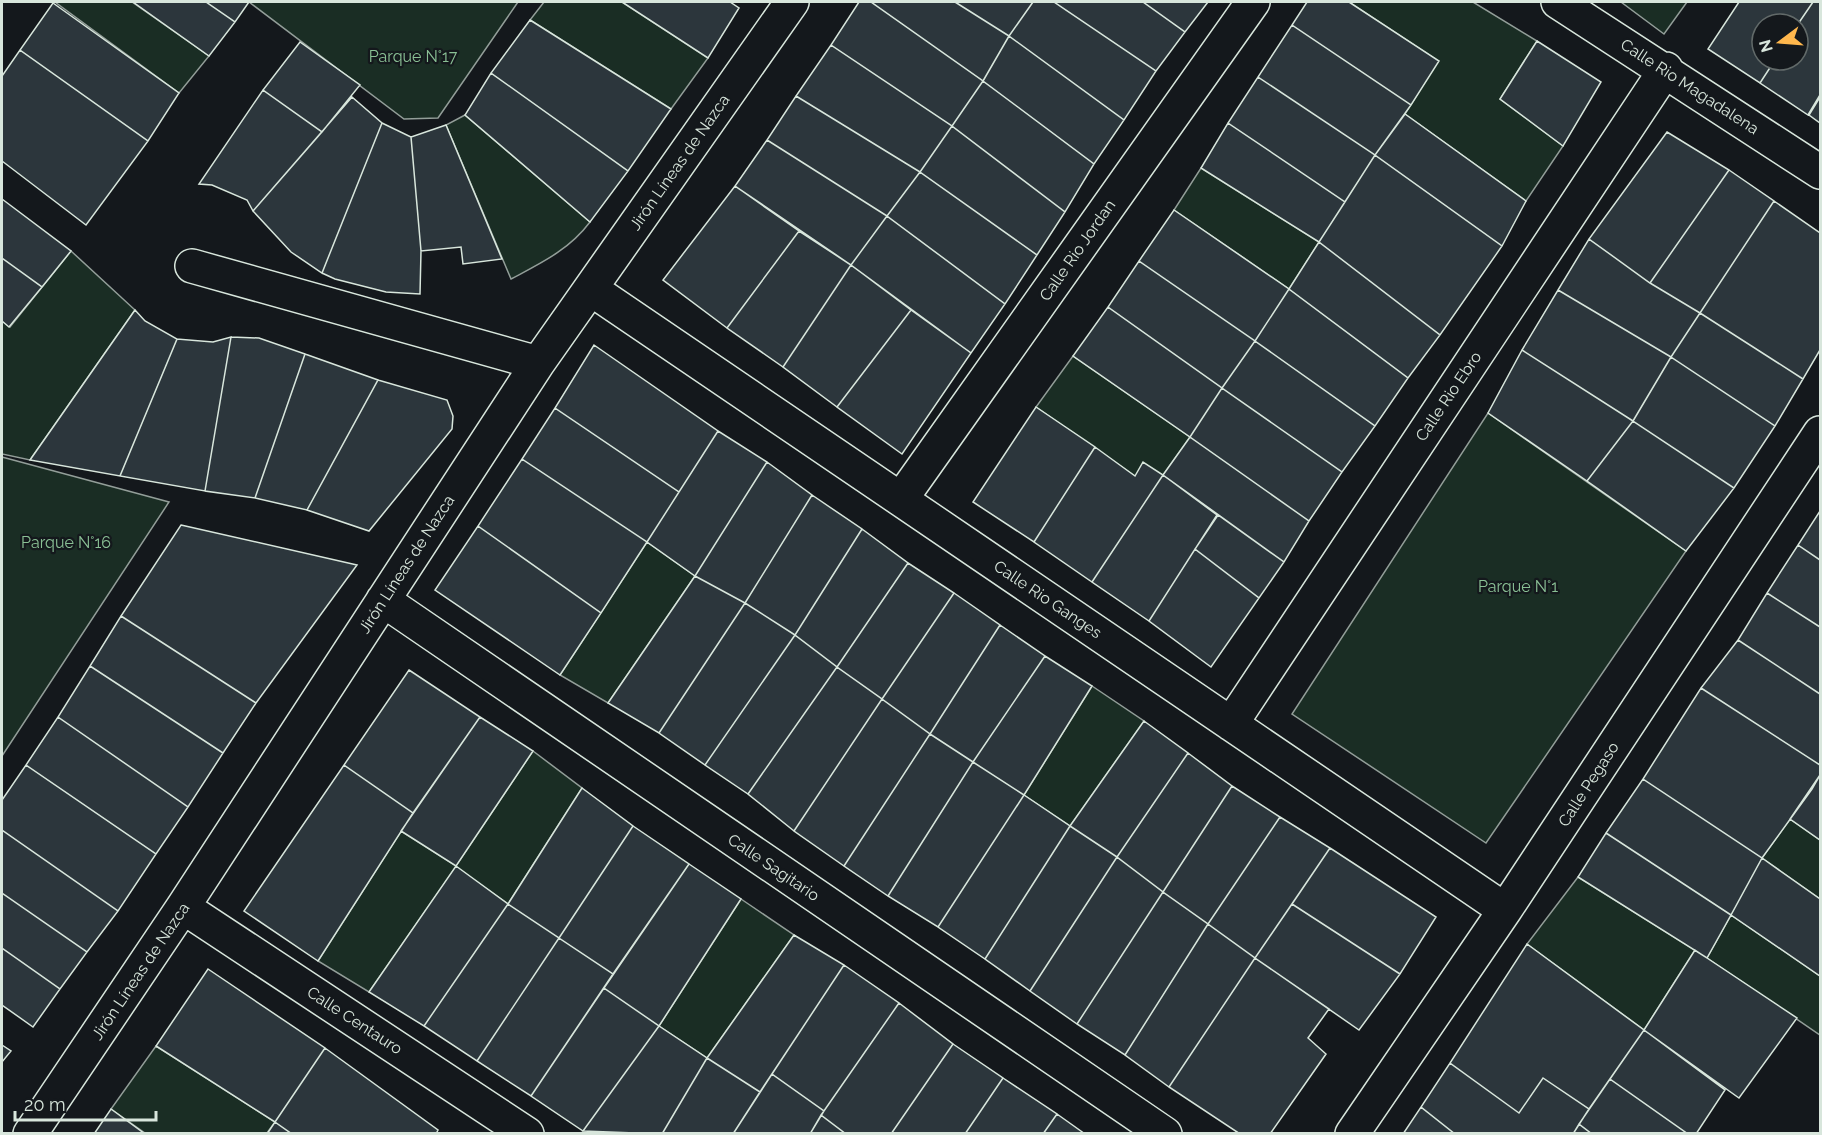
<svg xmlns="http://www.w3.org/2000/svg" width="1822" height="1135" font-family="Raleway,sans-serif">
  <rect width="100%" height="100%" fill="#14181c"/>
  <path fill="#1a2d24" stroke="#939e99" stroke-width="1.5" d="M 55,2 L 132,2 L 209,56 L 179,93 Z
    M 249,2 L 518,2 L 438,118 L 404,119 Z
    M 544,2 L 622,2 L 708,58 L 671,109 L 530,20 Z
    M 1349,2 L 1473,2 L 1537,41 L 1500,99 L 1563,146 L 1526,201 L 1405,114 L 1438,61 Z
    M 1621,2 L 1687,2 L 1664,34 Z
    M 465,115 L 590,222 C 569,250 541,263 511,279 L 446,125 Z
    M 1201,168 L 1319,242 L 1289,289 L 1174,210 Z
    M 71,251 L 135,310 L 30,460 L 2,454 L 2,321 L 10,327 Z
    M 1073,356 L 1190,437 L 1163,475 L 1135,476 L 1036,407 Z
    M 1488,413 L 1686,551 L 1486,843 L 1292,714 Z
    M 2,457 L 169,502 L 2,756 Z
    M 647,542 L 695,576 L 608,703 L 560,675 Z
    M 1092,686 L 1144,721 L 1070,826 L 1024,795 Z
    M 533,751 L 582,788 L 508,904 L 456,867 L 369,992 L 318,961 L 401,831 L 456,866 Z
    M 1790,819 L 1820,840 L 1820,899 L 1762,858 Z
    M 1578,877 L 1695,950 L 1644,1030 L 1527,944 Z
    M 741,899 L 794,935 L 707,1058 L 659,1026 Z
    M 1731,915 L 1820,976 L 1820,1035 L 1707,958 Z
    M 156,1046 L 275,1122 L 267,1133 L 145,1133 L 111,1109 Z"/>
  <path fill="#2c363c" stroke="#d8e6dc" stroke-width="1.5" d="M 133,2 L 206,2 L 235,22 L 209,56 Z
    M 206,2 L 249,2 L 235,22 Z
    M 622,2 L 730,2 L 739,8 L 708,58 Z
    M 859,2 L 871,2 L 983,81 L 952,126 L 831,45 Z
    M 871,2 L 955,2 L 1009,36 L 983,81 Z
    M 955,2 L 1033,2 L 1009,36 Z
    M 1033,2 L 1054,2 L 1156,71 L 1124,120 L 1009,36 Z
    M 1054,2 L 1143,2 L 1185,32 L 1156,71 Z
    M 1143,2 L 1208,2 L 1185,32 Z
    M 1307,2 L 1349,2 L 1439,61 L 1411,105 L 1292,25 Z
    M 1739,2 L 1813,2 L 1798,24 L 1762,24 L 1762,60 L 1775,60 L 1760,83 L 1708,49 Z
    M 1813,2 L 1820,2 L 1820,95 L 1808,115 L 1760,83 L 1775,60 L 1798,60 L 1798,24 Z
    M 53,3 L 179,93 L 148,141 L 20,50 Z
    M 530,20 L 671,109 L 628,171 L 491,73 Z
    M 1292,25 L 1411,105 L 1375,155 L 1258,77 Z
    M 1009,36 L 1124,120 L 1094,164 L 983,81 Z
    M 1537,41 L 1601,82 L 1563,146 L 1500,99 Z
    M 300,42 L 360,85 L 322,132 L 263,90 Z
    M 831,45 L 952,126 L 920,172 L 796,96 Z
    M 20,50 L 148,141 L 86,225 L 2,161 L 2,76 Z
    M 491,73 L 628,171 L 590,222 L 465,115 Z
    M 1258,77 L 1375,155 L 1345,202 L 1228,123 Z
    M 983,81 L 1094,164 L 1065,212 L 952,126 Z
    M 263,90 L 322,132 L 253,211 L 247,200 L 212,185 L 199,184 Z
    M 796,96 L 920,172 L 887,216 L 767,140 Z
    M 352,97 L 382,123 L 322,273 L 291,252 L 253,211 Z
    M 1820,97 L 1820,123 L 1809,115 Z
    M 1405,114 L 1526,201 L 1502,246 L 1375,155 Z
    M 382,123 L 411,137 L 421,251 L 420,294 L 386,292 L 335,279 L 322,273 Z
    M 1228,123 L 1345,202 L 1319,242 L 1201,168 Z
    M 446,125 L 502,259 L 463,264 L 461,247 L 421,251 L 411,137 Z
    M 952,126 L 1065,212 L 1037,255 L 920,172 Z
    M 1667,132 L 1729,170 L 1650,283 L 1589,239 Z
    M 767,140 L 887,216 L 851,265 L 735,186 Z
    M 1375,155 L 1502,246 L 1440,335 L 1319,242 Z
    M 1729,170 L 1774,201 L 1700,313 L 1650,283 Z
    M 920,172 L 1037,255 L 1005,304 L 887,216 Z
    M 735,186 L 799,231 L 727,328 L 663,280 Z
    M 2,199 L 71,251 L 42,287 L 2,258 Z
    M 1774,201 L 1820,233 L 1820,350 L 1803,379 L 1700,313 Z
    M 1174,210 L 1289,289 L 1255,341 L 1139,261 Z
    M 887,216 L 1005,304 L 971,353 L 851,265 Z
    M 799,231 L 851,265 L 783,367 L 727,328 Z
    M 1589,239 L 1650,283 L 1700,313 L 1671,357 L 1558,290 Z
    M 1319,242 L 1440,335 L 1408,378 L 1289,289 Z
    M 2,258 L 42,287 L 9,327 L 2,321 Z
    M 1139,261 L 1255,341 L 1222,388 L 1108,307 Z
    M 851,265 L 911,310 L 837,407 L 783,367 Z
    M 1289,289 L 1408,378 L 1375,426 L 1255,341 Z
    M 1558,290 L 1671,357 L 1633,421 L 1522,350 Z
    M 1108,307 L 1222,388 L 1190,437 L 1073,356 Z
    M 135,310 L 145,321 L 177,339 L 120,476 L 30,460 Z
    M 911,310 L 971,353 L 902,454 L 837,407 Z
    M 1700,313 L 1803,379 L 1775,426 L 1671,357 Z
    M 231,337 L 205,491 L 120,476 L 177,339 L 213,342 Z
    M 231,337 L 259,338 L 305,354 L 255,498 L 205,491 Z
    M 1255,341 L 1375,426 L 1342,472 L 1222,388 Z
    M 594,345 L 718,431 L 679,492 L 555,408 Z
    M 1522,350 L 1633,421 L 1587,481 L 1488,413 Z
    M 305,354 L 378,380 L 307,510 L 255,498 Z
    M 1671,357 L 1775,426 L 1734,488 L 1633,421 Z
    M 378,380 L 447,400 L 453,416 L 452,429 L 369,531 L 307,510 Z
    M 1222,388 L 1342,472 L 1309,521 L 1190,437 Z
    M 1036,407 L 1095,447 L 1034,542 L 973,502 Z
    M 555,408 L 679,492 L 647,542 L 522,459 Z
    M 1633,421 L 1734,488 L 1686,551 L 1587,481 Z
    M 718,431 L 767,462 L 695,576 L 647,542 Z
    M 1190,437 L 1309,521 L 1284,562 L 1163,475 Z
    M 1095,447 L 1135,476 L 1143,462 L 1163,475 L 1092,582 L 1034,542 Z
    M 522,459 L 647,542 L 601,613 L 478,526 Z
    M 767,462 L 812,495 L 745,603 L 695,576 Z
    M 1163,475 L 1217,515 L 1149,621 L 1092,582 Z
    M 812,495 L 862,529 L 795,635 L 745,603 Z
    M 1820,511 L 1820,560 L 1798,545 Z
    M 1218,515 L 1284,562 L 1259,598 L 1195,549 Z
    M 181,525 L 357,565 L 256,703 L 121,616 Z
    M 478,526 L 601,613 L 560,675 L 435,590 Z
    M 862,529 L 908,563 L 837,667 L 795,635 Z
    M 1798,545 L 1820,560 L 1820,627 L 1767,593 Z
    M 1195,549 L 1259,598 L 1211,667 L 1149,621 Z
    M 908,563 L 954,593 L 882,699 L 837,667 Z
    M 695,576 L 745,603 L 659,733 L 608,703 Z
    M 954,593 L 1000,625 L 930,734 L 882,699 Z
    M 1767,593 L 1820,627 L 1820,694 L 1738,640 Z
    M 745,603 L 795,635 L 705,765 L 659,733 Z
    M 121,616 L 256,703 L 223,753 L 90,666 Z
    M 1000,625 L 1045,656 L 973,762 L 930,734 Z
    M 795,635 L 837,667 L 748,794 L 705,765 Z
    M 1738,640 L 1820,694 L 1820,765 L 1701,688 Z
    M 1045,656 L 1092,686 L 1024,795 L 973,762 Z
    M 90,666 L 223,753 L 188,807 L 58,717 Z
    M 837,667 L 882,699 L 794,831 L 748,794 Z
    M 409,670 L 480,717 L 413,813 L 344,765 Z
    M 1701,688 L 1820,765 L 1820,775 L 1812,789 L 1762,858 L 1643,779 Z
    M 882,699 L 930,734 L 844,866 L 794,831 Z
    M 58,717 L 188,807 L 156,854 L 26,765 Z
    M 480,717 L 533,751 L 456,866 L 401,831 Z
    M 1144,721 L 1188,753 L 1117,857 L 1070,826 Z
    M 930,734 L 973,762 L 888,896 L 844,866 Z
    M 1188,753 L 1232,786 L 1163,892 L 1117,857 Z
    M 973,762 L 1024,795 L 938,927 L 888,896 Z
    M 26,765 L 156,854 L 118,911 L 2,830 L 2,800 Z
    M 344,765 L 413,813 L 318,961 L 244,911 Z
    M 1820,775 L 1820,840 L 1790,819 Z
    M 1643,779 L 1762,858 L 1731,915 L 1606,833 Z
    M 1232,786 L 1280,817 L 1208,924 L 1163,892 Z
    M 582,788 L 633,826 L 559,938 L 508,904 Z
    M 1024,795 L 1070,826 L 985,959 L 938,927 Z
    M 1280,817 L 1330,848 L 1255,958 L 1208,924 Z
    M 633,826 L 689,864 L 613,974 L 559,938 Z
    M 1070,826 L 1117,857 L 1030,991 L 985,959 Z
    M 2,830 L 118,911 L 87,952 L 2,893 Z
    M 1606,833 L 1731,915 L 1707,958 L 1578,877 Z
    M 1330,848 L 1436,917 L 1400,974 L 1292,904 Z
    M 1117,857 L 1163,892 L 1077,1024 L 1030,991 Z
    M 1762,858 L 1820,899 L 1820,976 L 1731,915 Z
    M 689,864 L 741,899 L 659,1026 L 604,988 Z
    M 456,866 L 508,904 L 424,1026 L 369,992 Z
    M 1163,892 L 1208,924 L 1125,1055 L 1077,1024 Z
    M 2,893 L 87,952 L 60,989 L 2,948 Z
    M 508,904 L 559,938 L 477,1061 L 424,1026 Z
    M 1292,904 L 1400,974 L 1359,1030 L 1255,958 Z
    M 1208,924 L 1255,958 L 1169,1087 L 1125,1055 Z
    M 794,935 L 844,965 L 760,1092 L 707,1058 Z
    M 559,938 L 613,974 L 531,1096 L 477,1061 Z
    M 1527,944 L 1644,1030 L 1589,1109 L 1543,1078 L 1519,1113 L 1450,1063 Z
    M 2,948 L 60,989 L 33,1027 L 2,1005 Z
    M 1695,950 L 1797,1018 L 1739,1098 L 1644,1030 Z
    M 1255,958 L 1329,1009 L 1308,1038 L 1326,1054 L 1270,1134 L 1240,1134 L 1169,1087 Z
    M 844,965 L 899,1003 L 824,1111 L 772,1074 Z
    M 208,969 L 325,1048 L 275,1122 L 156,1046 Z
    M 604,988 L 659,1026 L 583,1131 L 531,1096 Z
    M 899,1003 L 953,1044 L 891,1134 L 846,1134 L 821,1115 Z
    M 659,1026 L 707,1058 L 662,1134 L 583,1131 Z
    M 1644,1030 L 1725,1090 L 1696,1134 L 1688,1134 L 1610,1079 Z
    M 953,1044 L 1003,1078 L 965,1134 L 891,1134 Z
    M 2,1045 L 11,1051 L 2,1062 Z
    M 325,1048 L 438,1130 L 436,1134 L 292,1134 L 275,1122 Z
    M 707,1058 L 760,1092 L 733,1134 L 662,1134 Z
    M 1450,1063 L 1519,1113 L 1543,1078 L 1589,1109 L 1573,1134 L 1455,1134 L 1421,1107 Z
    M 772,1074 L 824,1111 L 810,1134 L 733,1134 Z
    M 1003,1078 L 1057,1114 L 1043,1134 L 965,1134 Z
    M 1610,1079 L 1688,1134 L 1592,1134 L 1579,1124 Z
    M 1421,1107 L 1455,1134 L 1403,1134 Z
    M 111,1109 L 145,1134 L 94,1134 Z
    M 1057,1114 L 1085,1134 L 1043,1134 Z
    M 821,1115 L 846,1134 L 810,1134 Z
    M 275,1122 L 292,1134 L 267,1134 Z
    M 1579,1124 L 1592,1134 L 1573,1134 Z"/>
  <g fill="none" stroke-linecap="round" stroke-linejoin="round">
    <g stroke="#d8e6dc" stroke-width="36">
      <path id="minor" d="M 1558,2 L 1820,172
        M 192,266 L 538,363
        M 591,289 L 1505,910
        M 901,499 L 1253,2
        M 383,600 L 1165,1134
        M 1231,724 L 1666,69
        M 183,907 L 527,1134
        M 30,1134 L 183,907 L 538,363 L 792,2
        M 1352,1134 L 1505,910 L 1820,433"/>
    </g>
    <use href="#minor" stroke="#14181c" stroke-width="33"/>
  </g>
  <g text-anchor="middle" stroke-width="4.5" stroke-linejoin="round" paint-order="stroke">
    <g font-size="16" fill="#8ac095" stroke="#14181c">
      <text x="413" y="62">Parque N°17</text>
      <text x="66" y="548">Parque N°16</text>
      <text x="1518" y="592">Parque N°1</text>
    </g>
    <g font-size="16" fill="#d8e6dc" stroke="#14181c">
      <text transform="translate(1690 86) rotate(33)" y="6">Calle Rio Magadalena</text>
      <text transform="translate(679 162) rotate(-55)" y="6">Jirón Líneas de Nazca</text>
      <text transform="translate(1077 250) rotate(-55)" y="6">Calle Rio Jordan</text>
      <text transform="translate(1448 396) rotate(-56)" y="6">Calle Rio Ebro</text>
      <text transform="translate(406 564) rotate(-57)" y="6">Jirón Líneas de Nazca</text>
      <text transform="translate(1048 599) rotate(34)" y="6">Calle Rio Ganges</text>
      <text transform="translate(1588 784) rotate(-57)" y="6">Calle Pegaso</text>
      <text transform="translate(774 867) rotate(34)" y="6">Calle Sagitario</text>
      <text transform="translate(140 971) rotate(-56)" y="6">Jirón Líneas de Nazca</text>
      <text transform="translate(355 1020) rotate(33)" y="6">Calle Centauro</text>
    </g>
  </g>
  <rect width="1822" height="1135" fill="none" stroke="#d8e6dc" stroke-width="6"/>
  <g transform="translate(1780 42) rotate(254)"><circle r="28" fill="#14181c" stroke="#626a69" stroke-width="1.5"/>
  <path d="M0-4.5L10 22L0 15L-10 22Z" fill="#ffb74d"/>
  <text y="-9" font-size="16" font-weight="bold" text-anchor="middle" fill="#d8e6dc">N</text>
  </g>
  <path d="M15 1111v9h141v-9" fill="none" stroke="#d8e6dc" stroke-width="3"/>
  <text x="24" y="1111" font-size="18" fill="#d8e6dc" stroke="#14181c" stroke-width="4.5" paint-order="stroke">20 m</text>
</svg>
